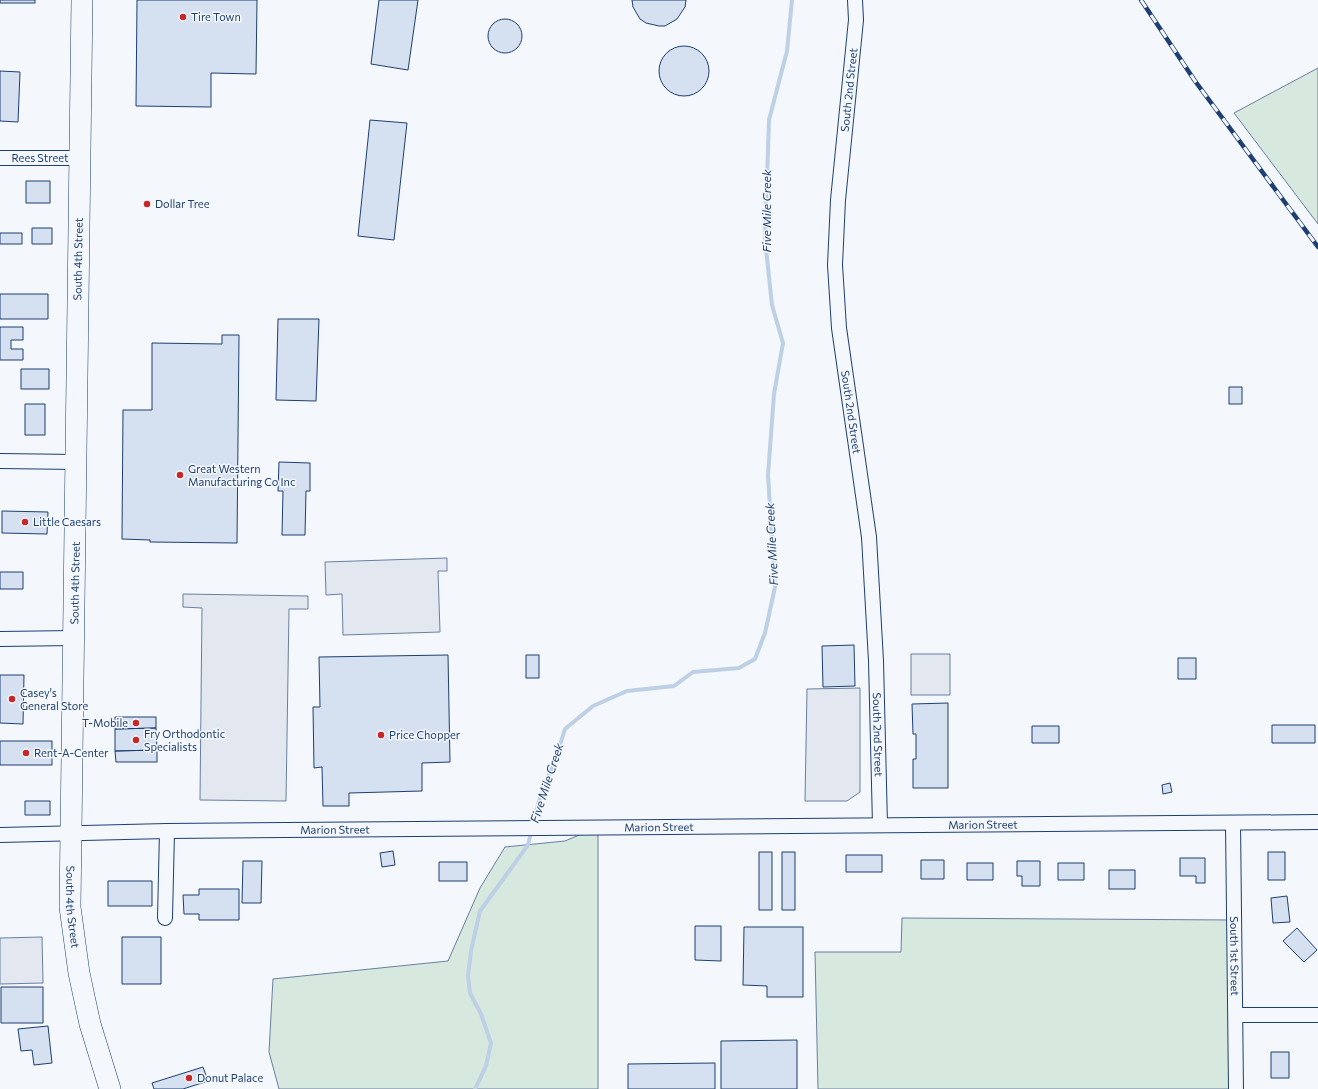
<svg xmlns="http://www.w3.org/2000/svg" width="1318" height="1089" font-family="Commissioner,sans-serif">
  <rect width="100%" height="100%" fill="#f4f7fb"/>
  <path fill="#d7e8df" stroke="#687fa3" d="M 1318,68 L 1318,224 L 1234,113 Z
    M 598,827 L 598,1089 L 279,1089 L 269,1052 L 273,979 L 448,961 L 480,888 L 505,847 L 565,841 Z
    M 902,918 L 1235,920 L 1236,1089 L 818,1089 L 815,952 L 901,952 Z"/>
  <path fill="#e3e8f0" stroke="#687fa3" d="M 447,558 L 447,571 L 438,571 L 440,632 L 343,635 L 342,594 L 326,595 L 325,562 Z
    M 183,594 L 308,596 L 308,609 L 289,609 L 286,801 L 200,800 L 202,608 L 183,607 Z
    M 911,654 L 950,654 L 950,695 L 911,695 Z
    M 860,688 L 860,792 L 847,801 L 805,801 L 807,689 Z
    M 42,937 L 43,983 L 0,984 L 0,938 Z"/>
  <g fill="none" stroke-linecap="round" stroke-linejoin="round">
    <path stroke="#bed0e5" stroke-width="4" d="M 475,1089 L 486,1066 L 491,1043 L 481,1014 L 470,993 L 468,976 L 471,951 L 480,911 L 528,845 L 538,804 L 557,754 L 565,729 L 593,706 L 627,691 L 674,686 L 693,672 L 739,668 L 755,659 L 765,633 L 775,587 L 768,475 L 774,394 L 783,343 L 772,305 L 765,239 L 769,120 L 787,51 L 792,0"/>
  </g>
  <path fill="#d5e0f0" stroke="#1d3f73" d="M 0,0 L 35,0 L 35,3 L 0,3 Z
    M 137,0 L 257,0 L 256,74 L 211,73 L 211,107 L 136,106 Z
    M 379,0 L 418,0 L 408,70 L 371,64 Z
    M 632,0 L 686,0 L 685,7 L 677,19 L 665,26 L 659,26 L 646,23 L 640,19 L 633,7 Z
    M488 36a17 17 0 1 1 34 0a17 17 0 1 1-34 0Z
    M659 71a25 25 0 1 1 50 0a25 25 0 1 1-50 0Z
    M 0,71 L 20,72 L 18,122 L 0,121 Z
    M 370,120 L 407,123 L 394,240 L 358,236 Z
    M 26,181 L 50,181 L 50,203 L 26,203 Z
    M 32,228 L 52,228 L 52,244 L 32,244 Z
    M 0,233 L 22,233 L 22,244 L 0,244 Z
    M 0,294 L 48,294 L 48,319 L 0,319 Z
    M 278,319 L 319,319 L 316,401 L 276,400 Z
    M 0,327 L 23,327 L 23,340 L 11,340 L 11,349 L 23,349 L 23,360 L 0,360 Z
    M 222,335 L 239,335 L 237,543 L 150,542 L 150,540 L 122,539 L 123,410 L 152,410 L 152,343 L 222,344 Z
    M 21,369 L 49,369 L 49,389 L 21,389 Z
    M 1229,387 L 1242,387 L 1242,404 L 1229,404 Z
    M 25,404 L 45,404 L 45,435 L 25,435 Z
    M 279,462 L 310,463 L 310,491 L 306,491 L 305,535 L 282,535 L 283,491 L 278,491 Z
    M 2,511 L 48,512 L 47,534 L 2,533 Z
    M 0,572 L 23,572 L 23,589 L 0,589 Z
    M 854,645 L 855,686 L 823,687 L 822,646 Z
    M 448,655 L 450,762 L 422,763 L 422,791 L 349,793 L 349,806 L 323,806 L 322,767 L 314,768 L 313,707 L 320,707 L 319,657 Z
    M 526,655 L 539,655 L 539,678 L 526,678 Z
    M 1178,658 L 1196,658 L 1196,679 L 1178,679 Z
    M 0,675 L 24,675 L 23,724 L 0,723 Z
    M 948,703 L 948,788 L 913,788 L 913,759 L 916,759 L 916,734 L 913,734 L 912,704 Z
    M 115,717 L 156,717 L 156,728 L 115,729 Z
    M 1272,725 L 1315,725 L 1315,743 L 1272,743 Z
    M 1032,726 L 1059,726 L 1059,743 L 1032,743 Z
    M 156,728 L 157,750 L 115,751 L 115,729 Z
    M 0,741 L 52,741 L 52,765 L 0,765 Z
    M 157,750 L 157,762 L 116,762 L 115,751 Z
    M 1170,783 L 1172,792 L 1163,794 L 1162,785 Z
    M 25,801 L 50,801 L 50,815 L 25,815 Z
    M 393,851 L 395,865 L 382,867 L 380,853 Z
    M 759,852 L 772,852 L 772,910 L 759,910 Z
    M 782,852 L 795,852 L 795,910 L 782,910 Z
    M 1268,852 L 1285,852 L 1285,880 L 1268,880 Z
    M 846,855 L 882,855 L 882,872 L 846,872 Z
    M 1180,858 L 1205,858 L 1205,883 L 1196,883 L 1196,876 L 1180,876 Z
    M 921,860 L 944,860 L 944,879 L 921,879 Z
    M 243,861 L 262,861 L 261,903 L 242,903 Z
    M 1017,861 L 1040,861 L 1040,886 L 1022,886 L 1022,876 L 1017,876 Z
    M 439,862 L 467,862 L 467,881 L 439,881 Z
    M 967,863 L 993,863 L 993,880 L 967,880 Z
    M 1058,863 L 1084,863 L 1084,880 L 1058,880 Z
    M 1109,870 L 1135,870 L 1135,889 L 1109,889 Z
    M 108,881 L 152,881 L 152,906 L 108,906 Z
    M 199,889 L 239,889 L 239,920 L 199,920 L 199,914 L 184,914 L 183,895 L 199,895 Z
    M 1287,896 L 1290,922 L 1273,923 L 1271,898 Z
    M 695,926 L 721,926 L 721,961 L 695,960 Z
    M 744,927 L 803,927 L 803,997 L 767,997 L 767,986 L 743,985 Z
    M 1297,928 L 1317,950 L 1304,962 L 1283,941 Z
    M 122,937 L 161,937 L 161,984 L 122,984 Z
    M 1,987 L 43,987 L 43,1023 L 1,1023 Z
    M 48,1026 L 52,1063 L 34,1065 L 32,1050 L 21,1051 L 18,1029 Z
    M 797,1040 L 797,1089 L 721,1089 L 721,1041 Z
    M 1271,1052 L 1289,1052 L 1289,1078 L 1271,1078 Z
    M 715,1063 L 715,1089 L 628,1089 L 628,1064 Z
    M 203,1067 L 208,1081 L 183,1089 L 154,1089 L 152,1083 Z"/>
  <g fill="none" stroke-linecap="round" stroke-linejoin="round">
    <g stroke="#1d3f73" stroke-width="16">
      <g id="minor">
        <path id="s1" d="M 855,0 L 856,20 L 838,200 L 835,265 L 839,328 L 869,537 L 876,661 L 880,825"/>
        <path id="s2" d="M 0,158 L 80,158"/>
        <path d="M 0,461 L 76,462"/>
        <path d="M 0,639 L 74,638"/>
        <path id="s3" d="M 1233,823 L 1236,1089"/>
        <path id="s4" d="M 0,835 L 167,831 L 1318,822"/>
        <path d="M 165,918 L 167,831"/>
        <path d="M 1236,1015 L 1318,1015"/>
      </g>
    </g>
    <g stroke="#1d3f73" stroke-width="22">
      <g id="highway">
        <path id="s5" d="M 82,0 L 70,907 L 79,973 L 90,1024 L 110,1089"/>
      </g>
    </g>
    <use href="#minor" stroke="#f4f7fb" stroke-width="14"/>
    <use href="#highway" stroke="#f4f7fb" stroke-width="21"/>
    <g stroke="#1d3f73" stroke-width="4.5">
      <path id="rail" d="M 1141,0 L 1195,81 L 1318,247"/>
    </g>
    <use href="#rail" stroke="#f4f7fb" stroke-width="3" stroke-dasharray="9" stroke-linecap="butt"/>
  </g>
  <g fill="#c62828" stroke="#f4f7fb" stroke-width="1.5">
    <circle cx="183" cy="17" r="4"/>
    <circle cx="147" cy="204" r="4"/>
    <circle cx="180" cy="475" r="4"/>
    <circle cx="25" cy="522" r="4"/>
    <circle cx="12" cy="699" r="4"/>
    <circle cx="136" cy="723" r="4"/>
    <circle cx="381" cy="735" r="4"/>
    <circle cx="136" cy="740" r="4"/>
    <circle cx="26" cy="753" r="4"/>
    <circle cx="189" cy="1078" r="4"/>
  </g>
  <g text-anchor="middle" stroke-width="3" stroke-linejoin="round" paint-order="stroke">
    <g font-size="11" fill="#1d3f73" stroke="#f4f7fb" text-anchor="start">
      <text x="191" y="21">Tire Town</text>
      <text x="155" y="208">Dollar Tree</text>
      <text x="188" y="473">Great Western<tspan x="188" dy="13">Manufacturing Co Inc</tspan></text>
      <text x="33" y="526">Little Caesars</text>
      <text x="20" y="697">Casey's<tspan x="20" dy="13">General Store</tspan></text>
      <text x="128" y="727" text-anchor="end">T-Mobile</text>
      <text x="144" y="738">Fry Orthodontic<tspan x="144" dy="13">Specialists</tspan></text>
      <text x="389" y="739">Price Chopper</text>
      <text x="34" y="757">Rent-A-Center</text>
      <text x="197" y="1082">Donut Palace</text>
    </g>
    <g font-size="11" fill="#1d3f73" stroke="#f4f7fb">
      <text transform="translate(849 90) rotate(-84)" y="4">South 2nd Street</text>
      <text dy="4" stroke="none"><textPath href="#s2" startOffset="40">Rees Street</textPath></text>
      <text transform="translate(78 259) rotate(-89)" y="4">South 4th Street</text>
      <text dy="4" stroke="none"><textPath href="#s1" startOffset="414">South 2nd Street</textPath></text>
      <text transform="translate(75 583) rotate(-89)" y="4">South 4th Street</text>
      <text dy="4" stroke="none"><textPath href="#s1" startOffset="738">South 2nd Street</textPath></text>
      <text dy="4" stroke="none"><textPath href="#s4" startOffset="983">Marion Street</textPath></text>
      <text dy="4" stroke="none"><textPath href="#s4" startOffset="659">Marion Street</textPath></text>
      <text dy="4" stroke="none"><textPath href="#s4" startOffset="335">Marion Street</textPath></text>
      <text dy="4" stroke="none"><textPath href="#s5" startOffset="907">South 4th Street</textPath></text>
      <text dy="4" stroke="none"><textPath href="#s3" startOffset="133">South 1st Street</textPath></text>
    </g>
    <g font-size="12" font-style="italic" fill="#1d3f73" stroke="#f4f7fb">
      <text transform="translate(767 211) rotate(-90)" y="4">Five Mile Creek</text>
      <text transform="translate(772 544) rotate(-93)" y="4">Five Mile Creek</text>
      <text transform="translate(547 783) rotate(-72)" y="4">Five Mile Creek</text>
    </g>
  </g>
</svg>
